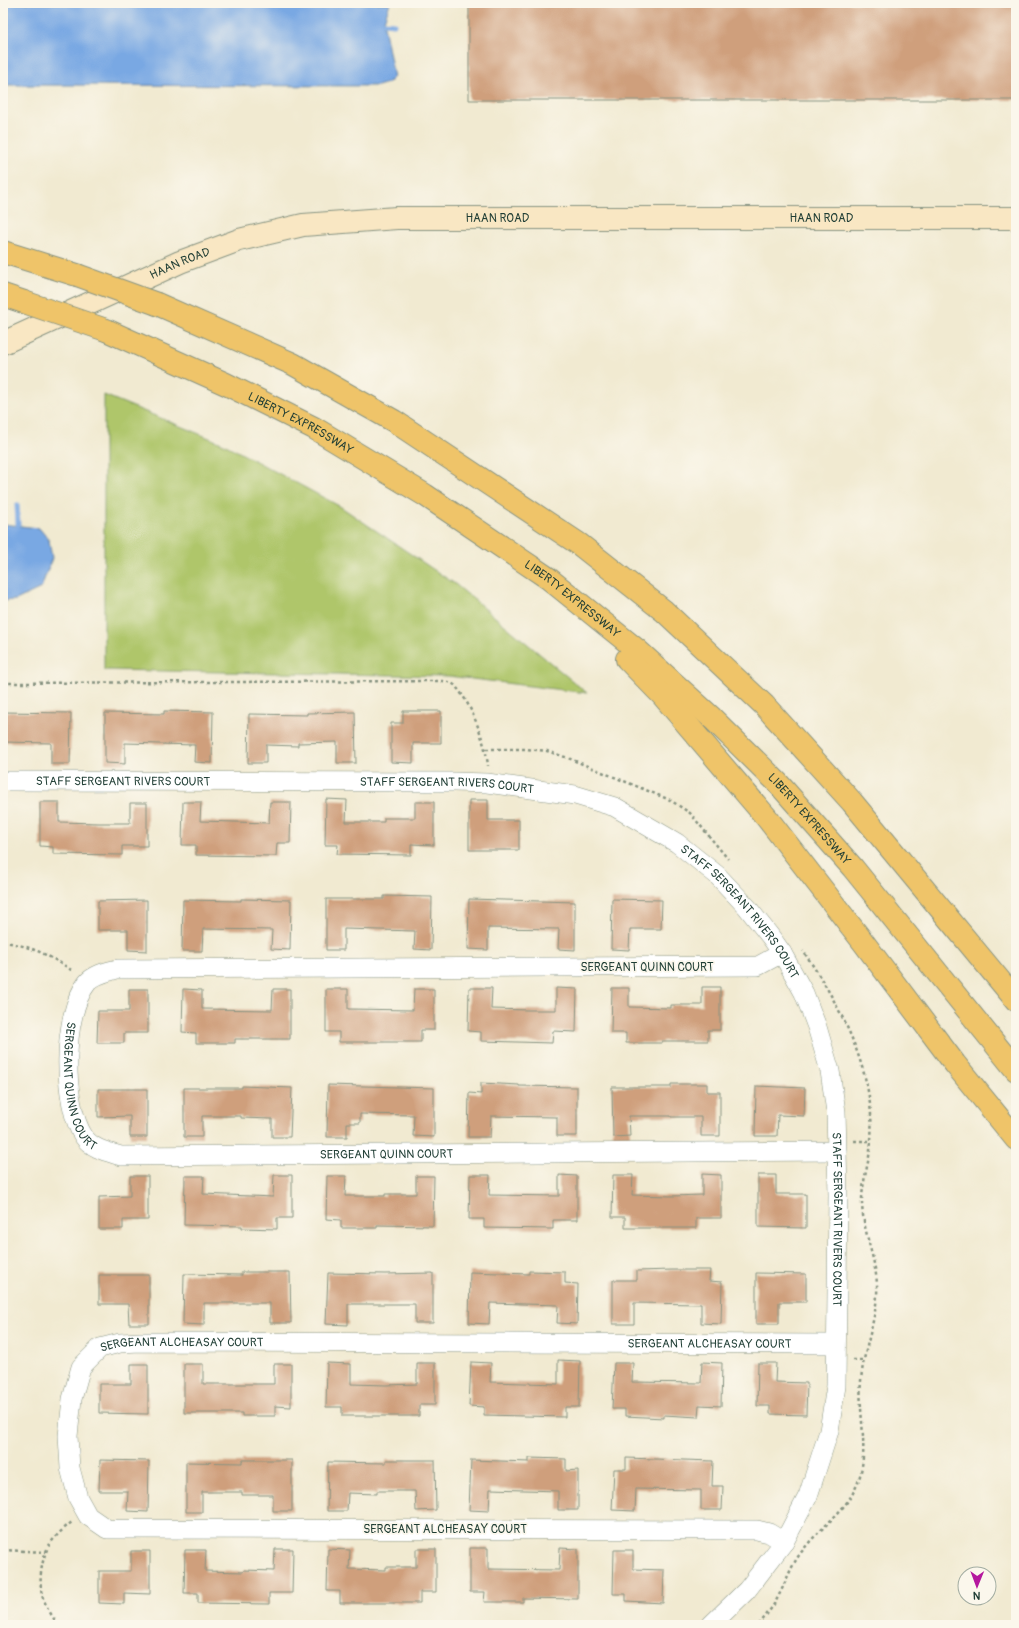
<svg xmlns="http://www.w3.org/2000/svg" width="1019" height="1628" font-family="Pangolin,sans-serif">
  <rect width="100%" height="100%" fill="#fbf7ec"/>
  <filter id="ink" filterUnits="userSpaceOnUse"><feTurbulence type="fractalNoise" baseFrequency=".025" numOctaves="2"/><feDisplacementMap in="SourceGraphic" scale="8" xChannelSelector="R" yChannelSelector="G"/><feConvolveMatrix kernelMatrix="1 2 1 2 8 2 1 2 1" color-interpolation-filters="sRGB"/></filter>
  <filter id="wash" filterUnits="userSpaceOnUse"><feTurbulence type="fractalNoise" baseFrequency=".012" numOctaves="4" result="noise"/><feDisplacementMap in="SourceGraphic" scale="16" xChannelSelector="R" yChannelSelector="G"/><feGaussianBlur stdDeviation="0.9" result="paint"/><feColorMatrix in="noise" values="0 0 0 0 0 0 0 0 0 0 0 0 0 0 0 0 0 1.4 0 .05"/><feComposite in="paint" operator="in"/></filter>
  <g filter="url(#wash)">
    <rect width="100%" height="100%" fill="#f1ead1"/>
    <path fill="#afc66b" stroke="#678250" d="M 104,395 L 224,444 L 341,507 L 455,584 L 587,693 L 448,676 L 104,670 Z"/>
    <path fill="#79a8e3" stroke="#4c728c" d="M 3,3 L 390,3 L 384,21 L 384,26 L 394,77 L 388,83 L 378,86 L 3,85 Z
      M 3,524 L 39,528 L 49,540 L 52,558 L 41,588 L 16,600 L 3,601 Z"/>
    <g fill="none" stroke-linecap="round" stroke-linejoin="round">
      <path stroke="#79a8e3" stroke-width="5" d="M 384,23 L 394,24
        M 17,505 L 18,525"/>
    </g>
    <g id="blocks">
      <path fill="#cf9f7c" d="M 469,3 L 1016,3 L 1016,100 L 469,100 Z
        M 164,711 L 213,712 L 212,763 L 194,762 L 195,745 L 125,743 L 125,764 L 105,763 L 105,713 L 164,714 Z
        M 403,711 L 441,711 L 441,743 L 413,743 L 413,763 L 391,762 L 391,723 L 403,723 Z
        M 3,712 L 71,713 L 70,764 L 51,764 L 51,743 L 3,742 Z
        M 355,712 L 356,763 L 337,763 L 337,742 L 298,743 L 298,746 L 266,745 L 266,763 L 248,763 L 249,714 L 307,715 L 307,713 Z
        M 326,799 L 347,800 L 346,822 L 384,822 L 384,818 L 415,818 L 415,802 L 434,802 L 434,845 L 411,844 L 411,855 L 337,854 L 338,845 L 325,845 Z
        M 469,800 L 488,800 L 488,820 L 519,820 L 519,850 L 469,850 Z
        M 40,802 L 59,802 L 59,822 L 98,823 L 130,823 L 130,803 L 147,803 L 147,846 L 122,846 L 122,855 L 53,854 L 53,847 L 40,846 Z
        M 183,802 L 201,802 L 200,821 L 269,823 L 270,802 L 291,802 L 290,843 L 277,843 L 276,856 L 196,855 L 196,845 L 182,845 Z
        M 384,896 L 432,897 L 431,950 L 414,949 L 415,931 L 344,929 L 344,950 L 326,950 L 326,899 L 384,899 Z
        M 241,899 L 291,900 L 290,950 L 271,949 L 272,930 L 203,929 L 202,951 L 182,951 L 183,900 L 241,901 Z
        M 469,899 L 575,902 L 575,950 L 558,949 L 559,929 L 488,928 L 488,950 L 468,949 Z
        M 612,899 L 662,900 L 661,929 L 630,929 L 629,950 L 611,949 Z
        M 147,900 L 147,951 L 128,950 L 128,930 L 98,930 L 98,901 Z
        M 702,987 L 720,987 L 720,1030 L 708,1030 L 708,1041 L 662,1041 L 662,1043 L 626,1043 L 626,1033 L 611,1033 L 612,988 L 629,988 L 629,1007 L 671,1008 L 671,1005 L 702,1005 Z
        M 469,988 L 492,988 L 491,1009 L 528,1010 L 556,1010 L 556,988 L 577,989 L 576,1032 L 553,1031 L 552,1043 L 481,1041 L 481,1032 L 468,1031 Z
        M 129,989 L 148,989 L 148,1033 L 124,1033 L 124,1043 L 97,1043 L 98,1011 L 129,1011 Z
        M 183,989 L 202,990 L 202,1009 L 272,1010 L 273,989 L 290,989 L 290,1039 L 235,1039 L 235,1043 L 196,1043 L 196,1033 L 182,1032 Z
        M 326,989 L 348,989 L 348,1009 L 413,1010 L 414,989 L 434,989 L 434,1030 L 421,1030 L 421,1042 L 339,1042 L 339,1032 L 326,1032 Z
        M 481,1083 L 519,1085 L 519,1086 L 577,1087 L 577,1136 L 557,1136 L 557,1117 L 491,1116 L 490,1137 L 468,1137 L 469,1093 L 481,1094 Z
        M 671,1084 L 707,1084 L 707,1092 L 720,1092 L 720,1136 L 701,1136 L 701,1117 L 671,1117 L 671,1116 L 629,1116 L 630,1136 L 613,1137 L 612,1087 L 671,1087 Z
        M 328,1085 L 434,1088 L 434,1137 L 413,1136 L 414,1115 L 360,1114 L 360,1123 L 347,1123 L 347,1137 L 327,1137 Z
        M 242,1086 L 292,1088 L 290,1137 L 272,1137 L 272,1119 L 241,1118 L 241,1116 L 202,1116 L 202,1137 L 184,1137 L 184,1088 L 242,1088 Z
        M 756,1086 L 805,1088 L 804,1116 L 778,1115 L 777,1136 L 755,1136 Z
        M 98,1089 L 147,1089 L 147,1137 L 130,1137 L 130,1116 L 98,1117 Z
        M 702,1174 L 721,1175 L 721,1218 L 696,1218 L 696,1228 L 625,1228 L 625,1217 L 612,1217 L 613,1175 L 633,1175 L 632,1195 L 672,1196 L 702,1195 Z
        M 274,1175 L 292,1175 L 292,1218 L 277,1218 L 277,1229 L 242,1228 L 242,1226 L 184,1225 L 185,1176 L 204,1176 L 203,1194 L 273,1197 Z
        M 470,1175 L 490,1175 L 489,1195 L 559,1196 L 559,1175 L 577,1176 L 577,1220 L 553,1220 L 553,1229 L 484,1228 L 484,1219 L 469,1219 Z
        M 758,1175 L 776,1175 L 776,1194 L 806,1194 L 806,1228 L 758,1227 Z
        M 130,1176 L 148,1176 L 148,1220 L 123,1220 L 123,1229 L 99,1229 L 99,1197 L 130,1196 Z
        M 327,1176 L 346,1176 L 345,1196 L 385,1196 L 385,1194 L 416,1194 L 416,1176 L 434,1176 L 433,1226 L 377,1225 L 377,1228 L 341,1228 L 341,1220 L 326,1219 Z
        M 672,1270 L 710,1270 L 709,1281 L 722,1282 L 721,1324 L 701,1323 L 701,1304 L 634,1303 L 634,1324 L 613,1324 L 613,1280 L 637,1280 L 637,1271 Z
        M 529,1271 L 565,1272 L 565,1283 L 578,1284 L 577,1324 L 557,1323 L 558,1305 L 490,1303 L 489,1324 L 469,1323 L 470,1272 L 529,1274 Z
        M 242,1272 L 290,1272 L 291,1323 L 270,1323 L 270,1303 L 204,1303 L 204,1325 L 183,1324 L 184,1274 L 242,1275 Z
        M 328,1273 L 385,1274 L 433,1273 L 433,1323 L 415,1323 L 415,1304 L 348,1304 L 348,1325 L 326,1324 Z
        M 756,1273 L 806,1274 L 806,1302 L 779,1302 L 779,1324 L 756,1324 Z
        M 99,1275 L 149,1275 L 149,1324 L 129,1324 L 128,1304 L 99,1304 Z
        M 558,1360 L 580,1361 L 579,1407 L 565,1407 L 565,1417 L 484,1415 L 484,1407 L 469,1406 L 471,1362 L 491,1363 L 490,1382 L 558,1384 Z
        M 702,1362 L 722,1363 L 721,1406 L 699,1405 L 698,1417 L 664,1415 L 664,1418 L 625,1416 L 625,1409 L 612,1409 L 614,1363 L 633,1363 L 632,1382 L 701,1383 Z
        M 327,1363 L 351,1364 L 351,1384 L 386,1385 L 417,1384 L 417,1363 L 435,1363 L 435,1405 L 419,1405 L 419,1416 L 342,1416 L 342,1407 L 326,1407 Z
        M 758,1363 L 776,1363 L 775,1382 L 807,1383 L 806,1415 L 770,1414 L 770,1406 L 757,1406 Z
        M 131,1364 L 148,1364 L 148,1414 L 99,1413 L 99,1384 L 131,1384 Z
        M 184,1364 L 203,1364 L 203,1384 L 274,1384 L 274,1364 L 291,1364 L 291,1407 L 275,1406 L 275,1416 L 242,1416 L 242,1413 L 184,1413 Z
        M 529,1458 L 566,1459 L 566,1471 L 578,1470 L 578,1510 L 558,1510 L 558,1491 L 490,1489 L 489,1511 L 469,1510 L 471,1460 L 529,1462 Z
        M 626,1458 L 713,1461 L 712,1486 L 723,1486 L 722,1510 L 701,1510 L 701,1490 L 636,1489 L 635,1511 L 612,1510 L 614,1469 L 626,1469 Z
        M 100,1460 L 149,1461 L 148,1512 L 127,1511 L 128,1491 L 99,1491 Z
        M 242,1460 L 292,1460 L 292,1511 L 273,1511 L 273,1495 L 242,1495 L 242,1492 L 202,1492 L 202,1512 L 186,1512 L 186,1462 L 242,1463 Z
        M 386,1460 L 435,1460 L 436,1510 L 416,1511 L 415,1491 L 377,1491 L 377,1494 L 348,1493 L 347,1511 L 327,1511 L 328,1462 L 386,1463 Z
        M 470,1548 L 488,1548 L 488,1569 L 559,1570 L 560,1548 L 578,1549 L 578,1599 L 523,1598 L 523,1602 L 484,1602 L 485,1592 L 470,1592 Z
        M 275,1549 L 293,1549 L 292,1593 L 269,1593 L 269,1604 L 198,1603 L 198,1593 L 184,1593 L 185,1550 L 206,1550 L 205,1571 L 243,1572 L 244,1570 L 274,1571 Z
        M 328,1549 L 350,1550 L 349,1569 L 386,1570 L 386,1567 L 416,1567 L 416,1549 L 436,1549 L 436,1592 L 420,1592 L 420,1603 L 340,1603 L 340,1591 L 327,1591 Z
        M 614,1550 L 633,1550 L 633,1569 L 664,1570 L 663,1603 L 626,1601 L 626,1594 L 613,1594 Z
        M 131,1551 L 150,1551 L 150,1594 L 124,1593 L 124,1604 L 99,1603 L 99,1571 L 131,1571 Z"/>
    </g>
  </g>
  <g filter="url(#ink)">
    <use href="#blocks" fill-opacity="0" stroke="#889482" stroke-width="1"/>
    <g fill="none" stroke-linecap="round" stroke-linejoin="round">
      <g stroke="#889482" stroke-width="20">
        <g id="street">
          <path id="s1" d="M 3,781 L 454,782 L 487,783 L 575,795 L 615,807 L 677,843 L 717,875 L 747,907 L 770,936 L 782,953 L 804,993 L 817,1027 L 830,1071 L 836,1112 L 837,1151 L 838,1195 L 836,1386 L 829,1431 L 808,1496 L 784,1542 L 747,1590 L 711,1625"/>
          <path id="s2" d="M 782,953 L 758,966 L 117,969 C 107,972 94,974 87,983 C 62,1015 62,1104 84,1137 C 92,1149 108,1152 121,1156 L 837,1151"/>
          <path id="s3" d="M 784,1542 L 769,1533 L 757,1530 L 107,1529 L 88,1516 L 78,1498 L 70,1468 L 68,1436 L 72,1399 L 81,1367 L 100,1348 L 120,1343 L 140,1342 L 835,1344"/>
        </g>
      </g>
      <g stroke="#889482" stroke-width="24">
        <g id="secondary">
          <path id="s4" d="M 3,343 L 180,262 L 239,240 L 303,225 L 397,218 L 1016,218"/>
        </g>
      </g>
      <g stroke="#889482" stroke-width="24">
        <g id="highway">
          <path d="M 3,252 L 77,275"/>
          <path d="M 3,295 L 24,302"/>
          <path d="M 157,304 L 293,364 L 394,421 L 579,544 L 664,611 L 764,705 L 852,802 L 1016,1000"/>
          <path id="s5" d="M 106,330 L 226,384 L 314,428 L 425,495 L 548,578 L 636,649 L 712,718 L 777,782 L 853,868 L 1016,1070"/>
          <path d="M 627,659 L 663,696 L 767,818 L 864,943 L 955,1064 L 1016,1139"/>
        </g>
      </g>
      <path stroke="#889482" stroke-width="2.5" stroke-dasharray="3 3" stroke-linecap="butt" d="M 3,683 L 443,681 C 449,682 454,683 457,688 C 472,705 486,744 488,766
        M 486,749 L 526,749 L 547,751 L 568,758 L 670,800 L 690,813 L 728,859
        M 3,942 C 30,945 53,957 74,972
        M 854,1141 L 871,1141
        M 853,1360 L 865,1360
        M 3,1550 L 46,1552
        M 58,1625 C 52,1616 45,1605 42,1595 C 39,1582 41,1564 46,1552 C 50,1540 63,1529 72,1522
        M 759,1625 C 766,1615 774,1606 779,1595 C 787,1580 792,1563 803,1550 C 821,1526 850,1509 859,1479 C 869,1448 858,1413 861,1381 C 863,1352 875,1324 877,1295 C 879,1263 862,1233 862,1201 C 862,1181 870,1161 871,1140 C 875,1085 852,1031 825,985 C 818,974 811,962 803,951"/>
      <use href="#street" stroke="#fff" stroke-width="19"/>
      <use href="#secondary" stroke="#f9e7c3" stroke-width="22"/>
      <use href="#highway" stroke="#efc469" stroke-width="22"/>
      <g stroke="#889482" stroke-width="24" stroke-linecap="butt">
        <path id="highway-bridge" d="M 77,275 L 157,304
          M 24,302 L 106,330"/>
      </g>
      <use href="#highway-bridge" stroke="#efc469" stroke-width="22"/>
    </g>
  </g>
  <g text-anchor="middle" stroke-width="3.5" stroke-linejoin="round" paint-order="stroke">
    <g font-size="12" fill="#1f3d34" stroke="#fbf7ec">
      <text dy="4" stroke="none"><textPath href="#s4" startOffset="518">HAAN ROAD</textPath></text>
      <text dy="4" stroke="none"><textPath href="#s4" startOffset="842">HAAN ROAD</textPath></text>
      <text dy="4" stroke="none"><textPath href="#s4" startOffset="194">HAAN ROAD</textPath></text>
      <text dy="4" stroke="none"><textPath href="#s5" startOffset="216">LIBERTY EXPRESSWAY</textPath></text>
      <text dy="4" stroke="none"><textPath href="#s5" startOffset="540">LIBERTY EXPRESSWAY</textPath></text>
      <text dy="4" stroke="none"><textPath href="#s1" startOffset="120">STAFF SERGEANT RIVERS COURT</textPath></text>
      <text dy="4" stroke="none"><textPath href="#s1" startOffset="444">STAFF SERGEANT RIVERS COURT</textPath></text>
      <text dy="4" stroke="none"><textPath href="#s5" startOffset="864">LIBERTY EXPRESSWAY</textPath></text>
      <text dy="4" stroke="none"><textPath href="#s1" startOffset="780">STAFF SERGEANT RIVERS COURT</textPath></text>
      <text x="647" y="971">SERGEANT QUINN COURT</text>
      <text dy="4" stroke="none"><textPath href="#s2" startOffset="811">SERGEANT QUINN COURT</textPath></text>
      <text dy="4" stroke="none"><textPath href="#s2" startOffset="1170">SERGEANT QUINN COURT</textPath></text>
      <text dy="4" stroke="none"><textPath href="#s1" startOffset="1116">STAFF SERGEANT RIVERS COURT</textPath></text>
      <text dy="4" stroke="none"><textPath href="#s3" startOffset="1494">SERGEANT ALCHEASAY COURT</textPath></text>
      <text dy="4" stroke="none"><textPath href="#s3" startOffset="966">SERGEANT ALCHEASAY COURT</textPath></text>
      <text x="445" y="1533">SERGEANT ALCHEASAY COURT</text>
    </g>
  </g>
  <rect width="1019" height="1628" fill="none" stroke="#fbf7ec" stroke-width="16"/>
  <g transform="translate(977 1586) rotate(181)"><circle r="19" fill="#fbf7ec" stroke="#a3ada2"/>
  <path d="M0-3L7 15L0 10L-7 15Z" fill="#b5179e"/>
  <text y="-6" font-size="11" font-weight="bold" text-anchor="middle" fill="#1f3d34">N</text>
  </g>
</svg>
